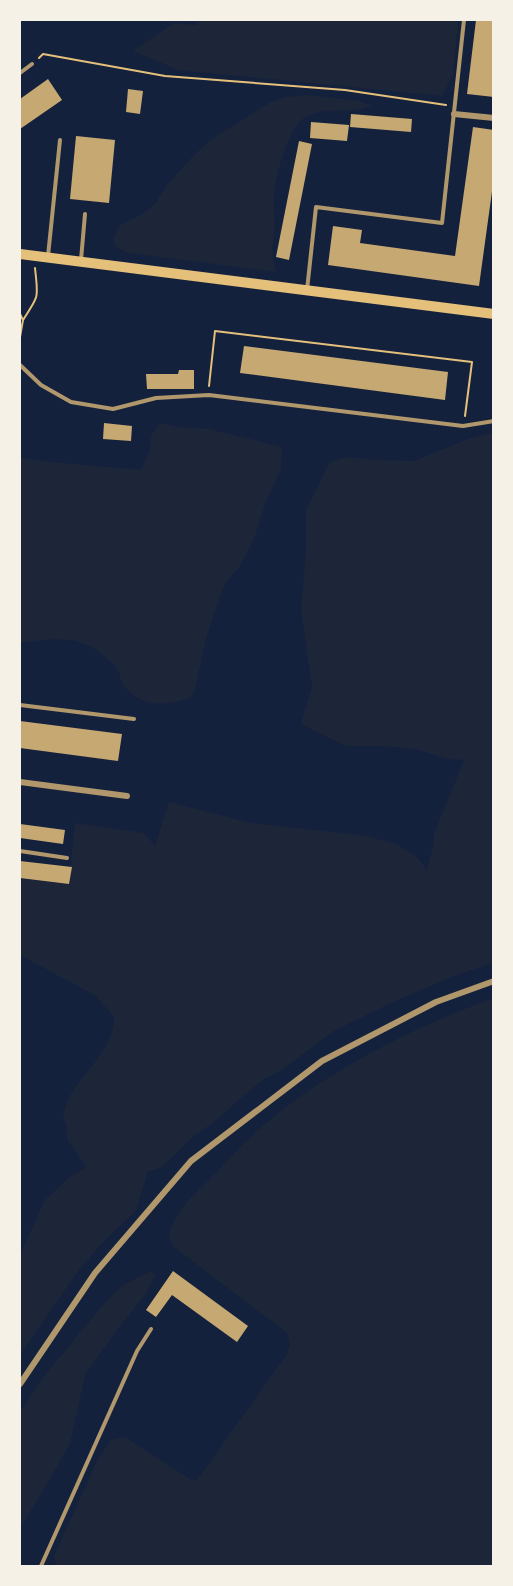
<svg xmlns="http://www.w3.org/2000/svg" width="513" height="1586" font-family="Mulish,sans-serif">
  <rect width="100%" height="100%" fill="#14213d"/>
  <path fill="#1d2539" d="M 202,20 L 455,20 L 458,24 L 453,75 L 442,96 L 178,70 L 133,51 L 174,23 L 195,25 Z
    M 306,95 L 359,101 L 373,106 C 352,114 329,107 309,115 C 288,123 275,178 274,198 C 273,207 275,217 275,226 C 273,243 270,256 277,272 L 128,253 L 116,247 L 113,239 L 120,225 L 142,214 L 155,204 L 166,186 L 193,156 L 209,141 L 269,103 L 285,97 Z
    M 160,423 L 178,427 L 209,429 L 282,447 L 281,469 L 266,501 L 254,539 L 240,566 L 225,584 L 214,614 L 206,638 L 196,686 L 192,697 C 168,706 142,709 124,686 C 121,683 121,678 119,673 C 116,664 104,656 96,650 C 73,635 46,639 20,643 L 20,457 L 41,461 L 141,470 L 150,450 L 151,436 Z
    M 493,432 L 493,963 L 459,974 L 395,1001 L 334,1031 L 279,1072 L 262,1080 L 214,1122 L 194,1136 L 162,1167 L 148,1171 L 136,1211 L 103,1242 L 79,1270 L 20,1355 L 20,1257 L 22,1250 L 45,1200 L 67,1179 L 86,1167 L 68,1141 L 66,1124 L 63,1117 C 64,1111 66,1104 68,1099 C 83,1072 115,1048 114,1017 L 96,996 L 20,955 L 20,878 L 69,884 L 75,823 L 144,833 L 155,846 L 169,802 L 251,823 L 366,836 L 396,844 L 416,856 L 427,870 L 433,847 L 434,834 L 464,760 L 444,758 L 416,749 L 383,746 L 346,746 L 301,724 L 312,687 L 301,610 L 306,551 L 306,510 L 329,463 L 345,457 L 375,460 L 414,461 L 468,439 Z
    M 493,998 L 493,1566 L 56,1566 L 54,1556 L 98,1459 L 111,1440 L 125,1437 L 193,1481 L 197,1480 L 287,1354 L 290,1345 L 287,1333 L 174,1247 L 169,1238 C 172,1213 193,1196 210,1179 C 226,1162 241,1145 258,1130 C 325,1071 410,1029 493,998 Z
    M 151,1271 L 155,1275 L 145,1295 L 119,1327 L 85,1375 L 70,1444 L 40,1496 L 20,1528 L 20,1411 L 44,1376 L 108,1299 L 123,1285 Z"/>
  <path fill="#c6a872" d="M 476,20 L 494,20 L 494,97 L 467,94 Z
    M 48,79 L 62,100 L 20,129 L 20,99 Z
    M 128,89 L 143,91 L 140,114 L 126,112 Z
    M 351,114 L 412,119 L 411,132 L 350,127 Z
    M 311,122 L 349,125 L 347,141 L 310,138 Z
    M 473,127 L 494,130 L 494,177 L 479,286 L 328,265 L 333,226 L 362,230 L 360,243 L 455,256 Z
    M 76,136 L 115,140 L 109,203 L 70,199 Z
    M 299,141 L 312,144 L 289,260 L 276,257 Z
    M 244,346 L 448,372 L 445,400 L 240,373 Z
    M 179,370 L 194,370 L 194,389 L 147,389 L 146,374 L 178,374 Z
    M 104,423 L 132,426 L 131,441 L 103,439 Z
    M 20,721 L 122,734 L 118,761 L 20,748 Z
    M 20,824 L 65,830 L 63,844 L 20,838 Z
    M 20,861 L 72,867 L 69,884 L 20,878 Z
    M 173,1271 L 248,1326 L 237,1342 L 172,1295 L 156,1317 L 146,1310 Z"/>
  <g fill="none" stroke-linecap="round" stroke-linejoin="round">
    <path stroke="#e5c07b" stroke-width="2" d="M 39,58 L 43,54 L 165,76 L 345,90 L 446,105
      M 20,314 L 23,320 L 20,337
      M 23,320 C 40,294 38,298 35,268
      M 209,386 L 215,331 L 472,362 L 465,416"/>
    <path stroke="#b1986c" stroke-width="4" d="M 20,73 L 32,64
      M 48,256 L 60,140
      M 81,260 L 85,214
      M 307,290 L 316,207 L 442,223 L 464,20
      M 20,365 L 41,385 L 71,402 L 113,409 L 156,398 L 209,395 L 463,426 L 494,421
      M 20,705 L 134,719
      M 20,851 L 67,858
      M 41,1566 L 137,1351 L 151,1329"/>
    <path stroke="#b1986c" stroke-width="6" d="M 454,114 L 494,118
      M 20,782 L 127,796
      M 20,1384 L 95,1273 L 191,1161 L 322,1061 L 436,1002 L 494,981"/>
    <path stroke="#e5c07b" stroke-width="10" d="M 20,254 L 494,314"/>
  </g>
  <rect width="513" height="1586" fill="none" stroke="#f6f1e7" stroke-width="42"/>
</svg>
